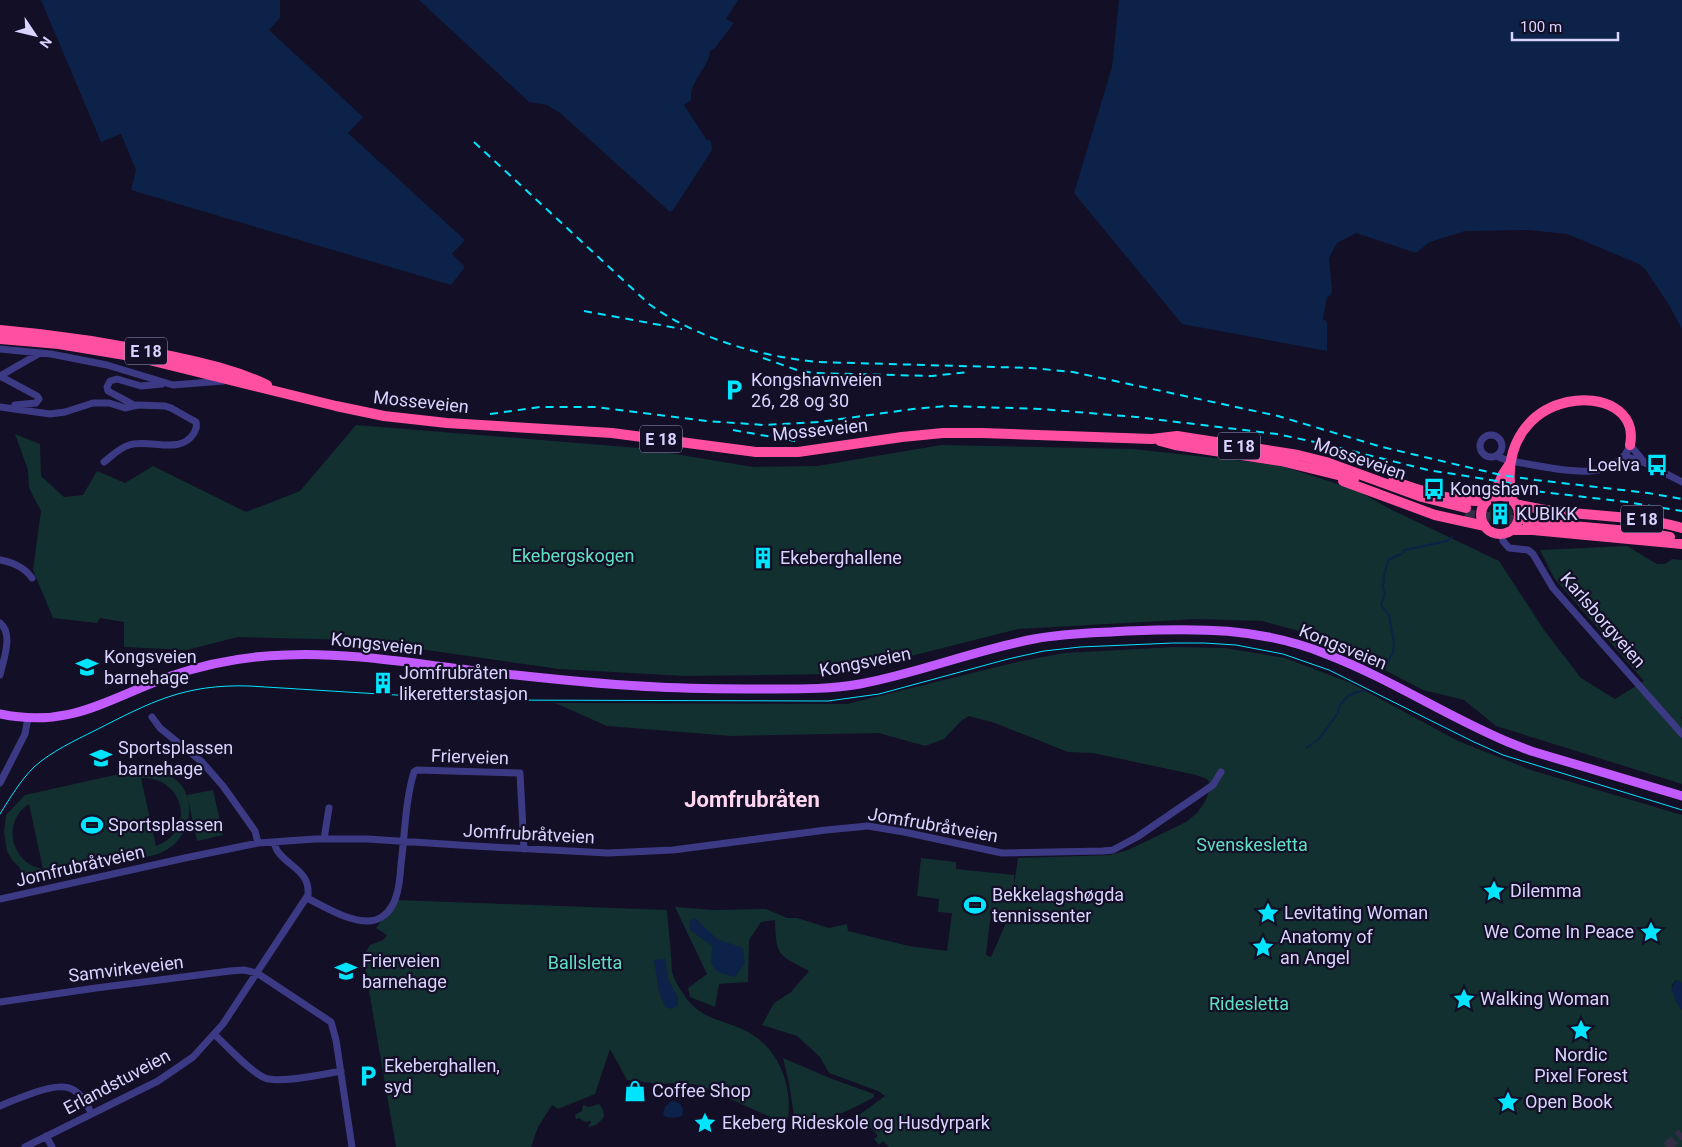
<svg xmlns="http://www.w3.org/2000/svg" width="1682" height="1147" font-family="Roboto,sans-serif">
  <rect width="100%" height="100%" fill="#130f26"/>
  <path fill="#12302f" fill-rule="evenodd" d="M 356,425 L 639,448 L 753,467 L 817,466 L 941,445 L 1133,449 L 1279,465 L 1356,490 L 1390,509 L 1499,561 L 1544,630 L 1581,678 L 1615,699 L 1644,681 L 1554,578 L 1540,550 L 1627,546 L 1657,564 L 1665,564 L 1672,559 L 1682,560 L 1682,716 L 1681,717 L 1682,721 L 1682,784 L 1496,726 L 1464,700 L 1423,690 L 1321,637 L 1262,621 L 1197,619 L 1018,629 L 840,674 L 685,676 L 559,669 L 357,640 L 238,637 L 187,650 L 124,647 L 124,622 L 100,618 L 97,623 L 53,618 L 33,570 L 41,511 L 29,488 L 28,470 L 15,434 L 40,444 L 41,476 L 64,497 L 83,495 L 97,471 L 125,483 L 153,466 L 246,512 L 300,491 Z
    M1489 515a12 12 0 1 1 24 0a12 12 0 1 1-24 0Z
    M 1174,647 L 1225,648 L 1285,658 L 1351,683 L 1458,741 L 1531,770 L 1682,815 L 1682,983 L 1676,980 L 1672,985 L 1677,1003 L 1682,1010 L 1682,1147 L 889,1147 L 883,1141 L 879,1145 L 874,1139 L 878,1136 L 859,1115 L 885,1096 L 878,1091 L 829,1073 L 820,1057 L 797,1036 L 762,1025 L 774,1003 L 791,992 L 809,971 C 777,954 776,956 775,920 L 761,922 L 749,940 L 748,982 L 719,984 L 715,1007 L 690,997 L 688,988 L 707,974 L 675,907 L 713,910 L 766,909 L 787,918 L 797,918 L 829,928 L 847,924 L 848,931 L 909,946 L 947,951 L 952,913 L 938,912 L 939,899 L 917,896 L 921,858 L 956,862 L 956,869 L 1014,875 L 1014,885 L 1018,858 L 1110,855 L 1128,850 L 1186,822 L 1197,813 L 1205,802 L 1211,786 L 1207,779 L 1196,775 L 1093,753 L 1068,752 L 995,723 L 969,716 L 961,721 L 944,739 L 925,746 L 879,733 L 731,736 L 607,726 L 555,703 L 847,704 L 1017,662 L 1064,653 ZM 991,912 L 1010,914 L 991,957 L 986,955 Z
    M 146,768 C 160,770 178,777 185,791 C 197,818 182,847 155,855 L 23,884 L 20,868 L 12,860 L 7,851 L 4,832 L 6,815 L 25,795 ZM 141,778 C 184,776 197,831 156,846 ZM 29,804 L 43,869 L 42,869 C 11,863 1,822 29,804 Z
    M 213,790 L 223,835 L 197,841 L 187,795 Z
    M 397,900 L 667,910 C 668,925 670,940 671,956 C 672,962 671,969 673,975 C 675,982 682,992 686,998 C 702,1019 720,1019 742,1029 C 776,1044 793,1082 788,1118 L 785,1121 L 777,1120 L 699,1085 L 681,1083 L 659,1084 L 627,1080 L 610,1049 L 595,1094 L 558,1109 L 552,1105 L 538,1127 L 531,1147 L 396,1147 L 363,956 L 370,945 L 383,940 L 387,935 L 376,928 Z
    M 783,1058 L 832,1079 L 874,1094 L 874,1097 C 859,1106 811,1130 795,1122 L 789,1083 Z
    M 599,1104 L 603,1110 L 604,1116 C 600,1123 596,1126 588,1127 L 591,1122 L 590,1121 L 585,1122 L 579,1118 L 576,1119 L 575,1115 L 582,1111 L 583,1105 L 589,1107 Z"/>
  <path fill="#0c2248" d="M 41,0 L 280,0 L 280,18 L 269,30 L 363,117 L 348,133 L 465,240 L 452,254 L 465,267 L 451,285 L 131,190 L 136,170 L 121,134 L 101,142 Z
    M 419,0 L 738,0 L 726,19 L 734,23 L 715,48 L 710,51 C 709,68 690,79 691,100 L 684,105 L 706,139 L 711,141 L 712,150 L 673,210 L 670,212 L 560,113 L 547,105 L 529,102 Z
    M 1119,0 L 1682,0 L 1682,329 L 1669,305 L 1645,269 L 1639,264 L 1567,234 L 1528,230 L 1465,231 L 1430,242 L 1416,253 L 1356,233 L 1337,243 L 1329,258 L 1332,291 L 1331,295 L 1327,297 L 1323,319 L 1326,321 L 1327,323 L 1327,351 L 1182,324 L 1074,193 L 1112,67 Z
    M 695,918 L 717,939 L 743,948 L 745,963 L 735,977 L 718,972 L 711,964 L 712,946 L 690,930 L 689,921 Z
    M 665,959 L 668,979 L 678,998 L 678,1005 L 672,1009 L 665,1007 L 659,992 L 654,960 Z
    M 1676,980 L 1682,983 L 1682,1010 L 1677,1003 L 1671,989 Z
    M 671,1101 C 681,1101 685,1107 682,1116 C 677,1118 668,1119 663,1115 L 665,1107 Z"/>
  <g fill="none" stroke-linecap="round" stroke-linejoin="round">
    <path stroke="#0c2248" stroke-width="2" d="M 1381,671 L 1393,653 L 1394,644 L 1389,615 L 1381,605 L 1385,593 L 1383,588 L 1384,575 L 1389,559 L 1402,554 L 1405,550 L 1447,541 L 1452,537
      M 1306,748 L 1319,739 L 1338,713 L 1339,706 L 1348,696 L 1356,692 L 1364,691"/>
    <path stroke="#312d47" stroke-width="10" stroke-dasharray="10 5" stroke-linecap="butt" d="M 1465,514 L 1527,522
      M 1667,1147 L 1682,1133"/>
    <path stroke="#3d3a85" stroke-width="7" d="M 0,349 L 51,354 L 107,365 L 173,385 L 223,381
      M 0,376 L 37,396 L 39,399 L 36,403 L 15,405
      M 0,376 L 40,353
      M 134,405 L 108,391 L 107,387 L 110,381 L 117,379 L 141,386 L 162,384
      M 0,407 L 50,414 L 65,412 L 93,403 L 109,403 L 125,408 L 138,405 L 165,406 L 171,408 L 196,422 C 197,427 196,429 194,433 C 180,456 150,438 129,445 C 119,448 112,456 104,462
      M1480 446a11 11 0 1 1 22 0a11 11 0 1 1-22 0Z
      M 1497,456 C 1505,461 1513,461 1522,463 C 1553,468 1616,486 1630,445 L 1645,463
      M 1625,456 L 1645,463 L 1682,482
      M 1502,534 L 1503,541 L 1509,548 L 1528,550 L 1533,554 L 1553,588 L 1682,734
      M 0,560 C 14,563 24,567 32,578
      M 0,623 C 14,634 3,661 0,675
      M 152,717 L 160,728 L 202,762 L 223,786 L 255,831 L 258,843
      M 0,783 L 25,734 L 28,718
      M 324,839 L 329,808
      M 307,898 C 325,907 347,921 368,921 C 378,921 387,915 392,906 C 399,894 400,877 401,864 C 405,834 405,802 414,772 L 417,770 L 520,773 L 524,849
      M 0,899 L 185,858 L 258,843 L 315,839 L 368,839 L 474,846 L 608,853 L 673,850 L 826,830 L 868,826 L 904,832 L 1002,853 L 1103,851 L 1113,850 L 1137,837 L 1213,785 L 1221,772
      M 0,1002 L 96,988 L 230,971 L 244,970 L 257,973 L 331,1022 L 336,1040 L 352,1147
      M 215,1035 C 228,1047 249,1071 265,1078 C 280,1084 324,1074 341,1071
      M 0,1106 C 11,1101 22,1097 33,1093 C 62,1083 78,1082 91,1113
      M 46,1136 L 52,1147
      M 25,1147 L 158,1081 L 193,1057 L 223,1024 L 308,895 C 310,872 291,868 279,853 C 277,851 275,846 274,842"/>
    <path stroke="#c25bff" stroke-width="9" d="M 0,714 C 71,729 108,698 171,676 C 208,663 247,656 286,655 C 352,652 421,665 487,672 C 544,678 601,685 658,687 C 697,689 736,689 775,689 C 804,689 832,689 860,684 C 919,673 975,650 1034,639 C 1065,633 1096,633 1127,631 C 1197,628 1259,627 1326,654 C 1389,678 1446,716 1508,742 L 1531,751 L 1682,796"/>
    <path stroke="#ff4fa3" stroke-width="10" d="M 0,330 C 59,335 117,344 175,357 C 207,364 238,371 267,385
      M 0,339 L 59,344 L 137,357 L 336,406 L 384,416 L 447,423 L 612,433 L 756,452 L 798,452 L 902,437 L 943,433 L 982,433 L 1152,439 L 1177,436 L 1298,455 L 1326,462 L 1422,497 L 1466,508
      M 1160,441 L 1175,445 L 1281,461 L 1354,479
      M 1343,481 L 1435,515 L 1485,526
      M 1393,481 C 1422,491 1456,503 1487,501
      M1481 515a19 19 0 1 1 38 0a19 19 0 1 1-38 0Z
      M 1493,497 L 1503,474 L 1509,465
      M 1512,500 C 1489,381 1644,376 1630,445
      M 1516,504 C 1570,518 1628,512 1682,528
      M 1527,522 L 1640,532 L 1670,537
      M 1512,530 L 1533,530 L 1682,544"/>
    <path stroke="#00e5ff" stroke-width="1" d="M 0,814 C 10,798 20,781 34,767 C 52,751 74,741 96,730 C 151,702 184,684 249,686 L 478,700 L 828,701 L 879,694 L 1008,659 L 1044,651 L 1080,647 L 1173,643 L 1204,643 L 1236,645 L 1283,654 L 1329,670 L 1474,742 L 1503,755 L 1682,810"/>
    <path stroke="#00e5ff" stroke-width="2" stroke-dasharray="8 6" stroke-linecap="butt" d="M 474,142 L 649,304 C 698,339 758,356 818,362 L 1031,368 L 1073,372 L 1278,416 L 1382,447 L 1501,475 L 1536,480 L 1648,493 L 1682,499
      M 584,311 L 682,329
      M 763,358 L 797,370 L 813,373 L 932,376 L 968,372
      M 490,414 L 540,407 L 595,407 L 707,421 L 764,425 L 819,422 L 913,409 L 947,406 L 1041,409 L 1136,417 L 1277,434 L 1324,444 L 1428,470 L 1516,484
      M 733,430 L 795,441
      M 1509,488 L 1627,502 L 1682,511"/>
  </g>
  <defs>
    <g id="parking-bare" transform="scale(1.725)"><path d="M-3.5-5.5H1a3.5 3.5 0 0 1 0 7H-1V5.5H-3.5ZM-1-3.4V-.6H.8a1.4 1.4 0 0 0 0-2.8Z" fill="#00e5ff" stroke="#130f26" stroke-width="2.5" paint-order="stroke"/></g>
    <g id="bus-bare" transform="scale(1.725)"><path d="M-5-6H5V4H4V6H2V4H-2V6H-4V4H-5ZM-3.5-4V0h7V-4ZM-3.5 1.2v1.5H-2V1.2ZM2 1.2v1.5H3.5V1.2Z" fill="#00e5ff" stroke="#130f26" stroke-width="2.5" paint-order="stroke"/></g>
    <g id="building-bare" transform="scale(1.725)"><path d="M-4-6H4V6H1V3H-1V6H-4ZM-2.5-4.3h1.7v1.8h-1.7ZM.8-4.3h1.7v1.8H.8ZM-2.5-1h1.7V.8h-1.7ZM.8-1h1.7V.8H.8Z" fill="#00e5ff" stroke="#130f26" stroke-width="2.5" paint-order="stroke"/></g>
    <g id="school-bare" transform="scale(1.725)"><path d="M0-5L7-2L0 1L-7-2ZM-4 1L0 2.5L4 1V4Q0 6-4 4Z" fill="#00e5ff" stroke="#130f26" stroke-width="2.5" paint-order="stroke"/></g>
    <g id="stadium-bare" transform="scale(1.725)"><path d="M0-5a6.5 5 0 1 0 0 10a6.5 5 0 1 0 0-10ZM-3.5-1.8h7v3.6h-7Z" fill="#00e5ff" stroke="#130f26" stroke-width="2.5" paint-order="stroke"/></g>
    <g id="sight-bare" transform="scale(1.725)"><path d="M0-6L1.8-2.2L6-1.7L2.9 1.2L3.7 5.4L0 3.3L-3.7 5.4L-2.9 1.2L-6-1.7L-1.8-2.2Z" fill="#00e5ff" stroke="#130f26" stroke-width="2.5" paint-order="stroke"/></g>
    <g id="shop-bare" transform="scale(1.725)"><path d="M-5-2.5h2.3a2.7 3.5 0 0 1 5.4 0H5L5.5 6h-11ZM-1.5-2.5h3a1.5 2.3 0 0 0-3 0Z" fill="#00e5ff" stroke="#130f26" stroke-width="2.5" paint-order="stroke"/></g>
  </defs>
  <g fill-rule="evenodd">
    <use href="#parking-bare" x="734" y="390"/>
    <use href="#bus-bare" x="1657" y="465"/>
    <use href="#bus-bare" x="1434" y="489"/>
    <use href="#building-bare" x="1500" y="514"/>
    <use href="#building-bare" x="763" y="558"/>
    <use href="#school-bare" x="87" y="667"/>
    <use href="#building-bare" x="383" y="683"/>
    <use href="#school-bare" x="101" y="758"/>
    <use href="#stadium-bare" x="92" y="825"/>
    <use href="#sight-bare" x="1494" y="891"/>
    <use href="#stadium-bare" x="975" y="905"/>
    <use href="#sight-bare" x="1268" y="913"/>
    <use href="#sight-bare" x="1651" y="932"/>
    <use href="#sight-bare" x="1263" y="947"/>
    <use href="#school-bare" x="346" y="971"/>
    <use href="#sight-bare" x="1464" y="999"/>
    <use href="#sight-bare" x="1581" y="1030"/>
    <use href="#parking-bare" x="368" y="1076"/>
    <use href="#shop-bare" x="635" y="1091"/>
    <use href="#sight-bare" x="1508" y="1102"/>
    <use href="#sight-bare" x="705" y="1123"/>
  </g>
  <g text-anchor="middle" stroke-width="4.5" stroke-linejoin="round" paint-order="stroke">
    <g fill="#130f26" stroke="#9e99be" stroke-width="1">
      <rect x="125" y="337.5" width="42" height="27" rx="4"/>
      <rect x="640" y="425.5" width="42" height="27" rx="4"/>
      <rect x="1218" y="432.5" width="42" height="27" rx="4"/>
      <rect x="1621" y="505.5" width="42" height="27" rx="4"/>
    </g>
    <g font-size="16" font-weight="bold" fill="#d9d4ff">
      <text x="146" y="357">E 18</text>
      <text x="661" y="445">E 18</text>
      <text x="1239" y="452">E 18</text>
      <text x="1642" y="525">E 18</text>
    </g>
    <g font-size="18" fill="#d9d4ff" stroke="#130f26" text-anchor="start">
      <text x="751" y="386">Kongshavnveien<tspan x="751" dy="21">26, 28 og 30</tspan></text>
      <text x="1640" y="471" text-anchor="end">Loelva</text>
      <text x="1450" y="495">Kongshavn</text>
      <text x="1516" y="520">KUBIKK</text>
      <text x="780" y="564">Ekeberghallene</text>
      <text x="104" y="663">Kongsveien<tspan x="104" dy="21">barnehage</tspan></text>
      <text x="399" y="679">Jomfrubråten<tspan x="399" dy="21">likeretterstasjon</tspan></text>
      <text x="118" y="754">Sportsplassen<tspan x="118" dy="21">barnehage</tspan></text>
      <text x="108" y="831">Sportsplassen</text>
      <text x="1510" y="897">Dilemma</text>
      <text x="992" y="901">Bekkelagshøgda<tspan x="992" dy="21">tennissenter</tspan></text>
      <text x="1284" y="919">Levitating Woman</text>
      <text x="1634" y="938" text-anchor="end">We Come In Peace</text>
      <text x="1280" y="943">Anatomy of<tspan x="1280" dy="21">an Angel</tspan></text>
      <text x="362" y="967">Frierveien<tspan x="362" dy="21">barnehage</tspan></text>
      <text x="1480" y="1005">Walking Woman</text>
      <text x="1581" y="1061" text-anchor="middle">Nordic<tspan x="1581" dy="21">Pixel Forest</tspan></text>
      <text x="384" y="1072">Ekeberghallen,<tspan x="384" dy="21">syd</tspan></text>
      <text x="652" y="1097">Coffee Shop</text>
      <text x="1525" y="1108">Open Book</text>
      <text x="722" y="1129">Ekeberg Rideskole og Husdyrpark</text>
    </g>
    <g font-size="18" fill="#d9d4ff" stroke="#130f26">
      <text transform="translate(421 402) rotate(6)" y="6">Mosseveien</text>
      <text transform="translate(820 430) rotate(-6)" y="6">Mosseveien</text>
      <text transform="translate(1360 459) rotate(19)" y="6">Mosseveien</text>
      <text transform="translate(1603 620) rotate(49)" y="6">Karlsborgveien</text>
      <text transform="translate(377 644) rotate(6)" y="6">Kongsveien</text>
      <text transform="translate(1343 647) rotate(22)" y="6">Kongsveien</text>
      <text transform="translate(865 662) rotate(-11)" y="6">Kongsveien</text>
      <text transform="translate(470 757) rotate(2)" y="6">Frierveien</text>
      <text transform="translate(933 825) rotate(10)" y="6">Jomfrubråtveien</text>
      <text transform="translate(529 834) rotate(3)" y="6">Jomfrubråtveien</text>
      <text transform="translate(80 866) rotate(-13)" y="6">Jomfrubråtveien</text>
      <text transform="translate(126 969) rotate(-7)" y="6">Samvirkeveien</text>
      <text transform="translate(117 1082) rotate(-28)" y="6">Erlandstuveien</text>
    </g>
    <g font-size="18" fill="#5fe0c0" stroke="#130f26">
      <text x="573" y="562">Ekebergskogen</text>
      <text x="1252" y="851">Svenskesletta</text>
      <text x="585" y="969">Ballsletta</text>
      <text x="1249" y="1010">Ridesletta</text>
    </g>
    <g font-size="22" font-weight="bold" fill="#ffd6f0" stroke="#130f26">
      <text x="752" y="807">Jomfrubråten</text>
    </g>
  </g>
  <g transform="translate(35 35) rotate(125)" stroke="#130f26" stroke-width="4" paint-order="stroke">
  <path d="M0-4L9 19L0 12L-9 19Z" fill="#d9d4ff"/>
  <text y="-8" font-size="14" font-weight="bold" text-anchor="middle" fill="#d9d4ff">N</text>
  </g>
  <path d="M1512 32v8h106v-8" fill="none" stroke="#d9d4ff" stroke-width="2.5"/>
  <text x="1520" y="32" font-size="15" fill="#d9d4ff" stroke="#130f26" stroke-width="4" paint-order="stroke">100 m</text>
</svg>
